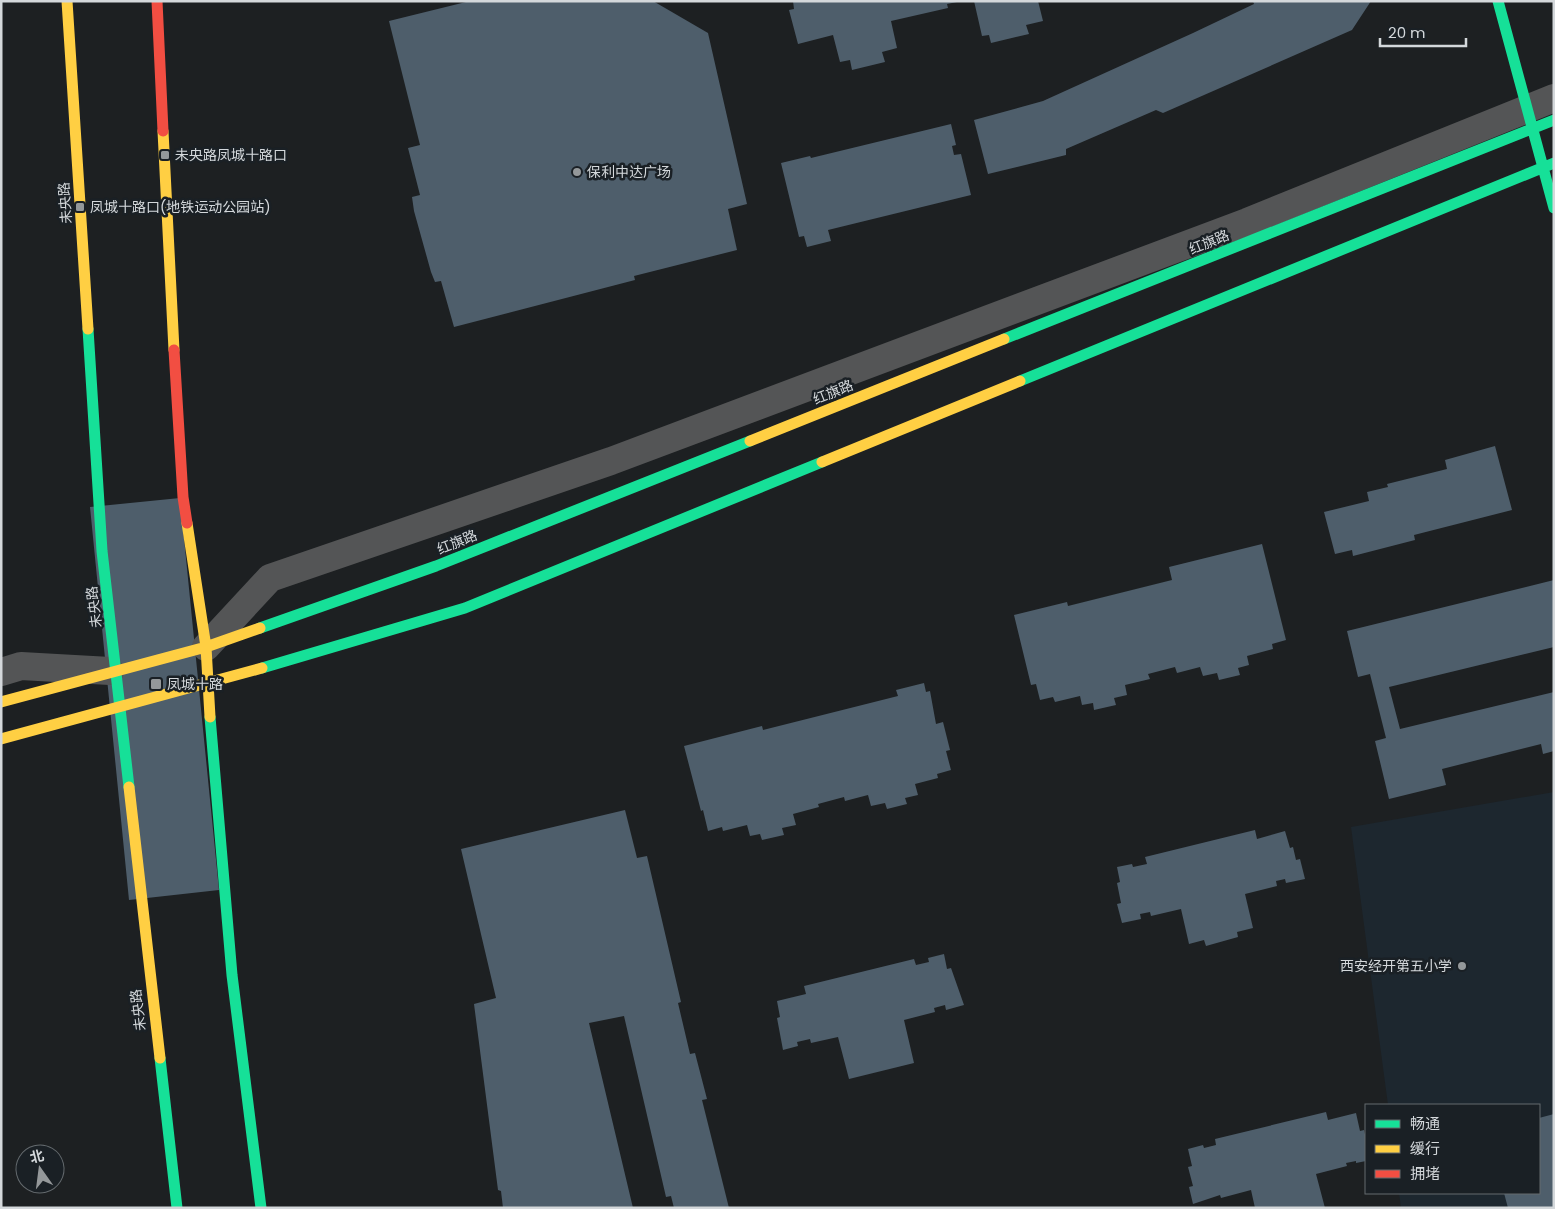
<svg xmlns="http://www.w3.org/2000/svg" width="1555" height="1209" font-family="Poppins,'Noto Sans SC',sans-serif">
  <rect width="100%" height="100%" fill="#1d2022"/>
  <path fill="#1d272f" d="M 1554,792 L 1554,1208 L 1401,1208 L 1399,1193 L 1539,1193 L 1539,1105 L 1388,1105 L 1351,827 Z"/>
  <path fill="#4e5e6b" d="M 470,1 L 653,1 L 708,33 L 747,204 L 728,209 L 737,250 L 634,276 L 635,280 L 454,327 L 441,281 L 435,282 L 431,272 L 414,211 L 412,197 L 420,195 L 408,148 L 420,145 L 389,21 Z
    M 793,1 L 957,1 L 957,2 L 947,4 L 948,8 L 891,21 L 897,48 L 882,52 L 885,62 L 852,70 L 850,60 L 840,62 L 833,35 L 798,44 L 789,10 L 794,9 Z
    M 974,1 L 1038,1 L 1043,21 L 1026,25 L 1029,34 L 991,43 L 989,35 L 982,36 Z
    M 1253,1 L 1371,1 L 1352,30 L 1163,113 L 1156,110 L 1066,149 L 1066,155 L 988,174 L 974,120 L 1043,101 L 1193,33 L 1254,4 Z
    M 951,124 L 956,145 L 952,146 L 954,155 L 961,154 L 971,195 L 828,230 L 831,241 L 807,247 L 804,236 L 799,237 L 781,163 L 810,156 L 811,158 Z
    M 1495,446 L 1512,510 L 1414,535 L 1415,540 L 1353,556 L 1352,550 L 1335,554 L 1324,512 L 1369,501 L 1367,492 L 1388,487 L 1387,484 L 1447,469 L 1445,460 Z
    M 180,498 L 219,890 L 129,900 L 90,507 Z
    M 1262,544 L 1286,640 L 1272,644 L 1273,649 L 1247,656 L 1249,665 L 1238,668 L 1240,675 L 1219,680 L 1217,673 L 1203,676 L 1200,667 L 1177,673 L 1175,667 L 1148,674 L 1150,679 L 1125,685 L 1127,695 L 1114,698 L 1116,705 L 1094,710 L 1093,703 L 1082,705 L 1080,696 L 1055,702 L 1053,697 L 1040,700 L 1036,684 L 1031,685 L 1014,615 L 1067,602 L 1068,606 L 1172,580 L 1169,567 Z
    M 1554,580 L 1554,647 L 1389,687 L 1400,729 L 1554,692 L 1554,751 L 1543,754 L 1541,744 L 1442,769 L 1446,785 L 1389,799 L 1375,741 L 1386,738 L 1370,674 L 1358,677 L 1347,631 Z
    M 924,683 L 926,692 L 930,691 L 936,724 L 943,722 L 950,750 L 946,751 L 951,770 L 937,774 L 938,778 L 915,784 L 918,795 L 905,798 L 907,804 L 887,809 L 885,803 L 871,806 L 868,795 L 845,801 L 844,797 L 818,804 L 819,807 L 793,814 L 796,825 L 782,828 L 784,835 L 762,840 L 760,834 L 750,836 L 747,825 L 723,831 L 722,827 L 708,831 L 703,810 L 701,811 L 684,746 L 762,726 L 763,730 L 898,696 L 896,690 Z
    M 625,810 L 637,858 L 647,856 L 681,1002 L 678,1003 L 690,1054 L 695,1053 L 707,1099 L 702,1100 L 729,1208 L 674,1208 L 671,1196 L 666,1197 L 624,1016 L 589,1023 L 633,1208 L 503,1208 L 501,1191 L 498,1190 L 474,1004 L 496,998 L 461,849 Z
    M 1255,830 L 1257,839 L 1285,831 L 1290,848 L 1293,847 L 1296,860 L 1300,859 L 1305,879 L 1286,883 L 1285,879 L 1276,881 L 1277,886 L 1245,894 L 1253,928 L 1237,932 L 1238,937 L 1206,946 L 1204,940 L 1189,944 L 1181,909 L 1151,916 L 1150,912 L 1140,914 L 1141,919 L 1122,923 L 1117,904 L 1121,903 L 1117,883 L 1120,882 L 1117,867 L 1132,864 L 1133,867 L 1147,864 L 1145,857 Z
    M 944,954 L 947,969 L 951,968 L 964,1005 L 946,1010 L 945,1005 L 934,1008 L 935,1012 L 904,1020 L 914,1063 L 849,1079 L 838,1037 L 811,1043 L 810,1039 L 797,1042 L 798,1046 L 783,1050 L 777,1018 L 780,1017 L 777,1001 L 806,994 L 804,986 L 914,959 L 916,965 L 929,962 L 928,958 Z
    M 1326,1112 L 1328,1120 L 1356,1113 L 1360,1131 L 1364,1130 L 1366,1139 L 1366,1161 L 1356,1163 L 1356,1161 L 1346,1163 L 1347,1166 L 1316,1174 L 1325,1208 L 1255,1208 L 1251,1190 L 1221,1198 L 1220,1195 L 1193,1204 L 1189,1187 L 1193,1186 L 1188,1167 L 1192,1166 L 1188,1149 L 1203,1145 L 1204,1148 L 1216,1145 L 1215,1139 Z
    M 1554,1114 L 1554,1208 L 1508,1208 L 1504,1193 L 1539,1193 L 1539,1118 Z"/>
  <g fill="none" stroke-linecap="round" stroke-linejoin="round">
    <path stroke="#545556" stroke-width="28" d="M 206,647 L 270,578 L 611,461 L 1247,222 L 1554,98
      M 1,672 L 21,666 L 110,671"/>
    <path stroke="#16e098" stroke-width="11" d="M 1498,1 L 1554,208
      M 88,329 L 102,551 L 129,787
      M 1004,339 L 1554,120
      M 1020,381 L 1554,163
      M 260,628 L 436,566 L 750,441
      M 262,668 L 465,608 L 822,462
      M 210,717 L 232,975 L 261,1208
      M 160,1058 L 177,1208"/>
    <path stroke="#ffcf43" stroke-width="11" d="M 67,1 L 88,329
      M 163,131 L 174,350
      M 750,441 L 1004,339
      M 822,462 L 1020,381
      M 187,523 L 206,647 L 210,717
      M 1,702 L 206,647 L 260,628
      M 1,739 L 262,668
      M 129,787 L 160,1058"/>
    <path stroke="#f24e42" stroke-width="11" d="M 157,1 L 163,131
      M 174,350 L 183,497 L 187,523"/>
  </g>
  <g fill="#94989a" stroke="#1a2025" stroke-width="2">
    <rect x="160" y="150" width="10" height="10" rx="2.5"/>
    <circle cx="577" cy="172" r="5"/>
    <rect x="75" y="202" width="10" height="10" rx="2.5"/>
    <rect x="150" y="678" width="12" height="12" rx="2.5"/>
    <circle cx="1462" cy="966" r="5"/>
  </g>
  <g text-anchor="middle" stroke-width="5" stroke-linejoin="round" paint-order="stroke">
    <g font-size="14" fill="#d4d8db" stroke="#1a2025" text-anchor="start">
      <text x="175" y="160">未央路凤城十路口</text>
      <text x="587" y="177">保利中达广场</text>
      <text x="90" y="212">凤城十路口(地铁运动公园站)</text>
      <text x="167" y="689">凤城十路</text>
      <text x="1452" y="971" text-anchor="end">西安经开第五小学</text>
    </g>
    <g font-size="14" fill="#d4d8db" stroke="#1a2025">
      <text transform="translate(65 203) rotate(-94)" y="5">未央路</text>
      <text transform="translate(1209 242) rotate(-22)" y="5">红旗路</text>
      <text transform="translate(833 392) rotate(-22)" y="5">红旗路</text>
      <text transform="translate(457 542) rotate(-22)" y="5">红旗路</text>
      <text transform="translate(94 607) rotate(-97)" y="5">未央路</text>
      <text transform="translate(138 1010) rotate(-97)" y="5">未央路</text>
    </g>
  </g>
  <rect width="1555" height="1209" fill="none" stroke="#d4d8db" stroke-width="5"/>
  <rect x="1365" y="1104" width="175" height="90" fill="#1a2025" stroke="#646a6e"/>
  <rect x="1375" y="1120" width="25" height="8" fill="#16e098" stroke="#646a6e"/>
  <text x="1410" y="1129" font-size="15" fill="#d4d8db">畅通</text>
  <rect x="1375" y="1145" width="25" height="8" fill="#ffcf43" stroke="#646a6e"/>
  <text x="1410" y="1154" font-size="15" fill="#d4d8db">缓行</text>
  <rect x="1375" y="1170" width="25" height="8" fill="#f24e42" stroke="#646a6e"/>
  <text x="1410" y="1179" font-size="15" fill="#d4d8db">拥堵</text>
  <g transform="translate(40 1169) rotate(346)"><circle r="24" fill="#1a2025" stroke="#646a6e"/>
  <path d="M0-4L9 19L0 12L-9 19Z" fill="#94989a"/>
  <text y="-8" font-size="14" font-weight="bold" text-anchor="middle" fill="#d4d8db">北</text>
  </g>
  <path d="M1380 38v8h86v-8" fill="none" stroke="#d4d8db" stroke-width="2.5"/>
  <text x="1388" y="38" font-size="15" fill="#d4d8db" stroke="#1a2025" stroke-width="4" paint-order="stroke">20 m</text>
</svg>
